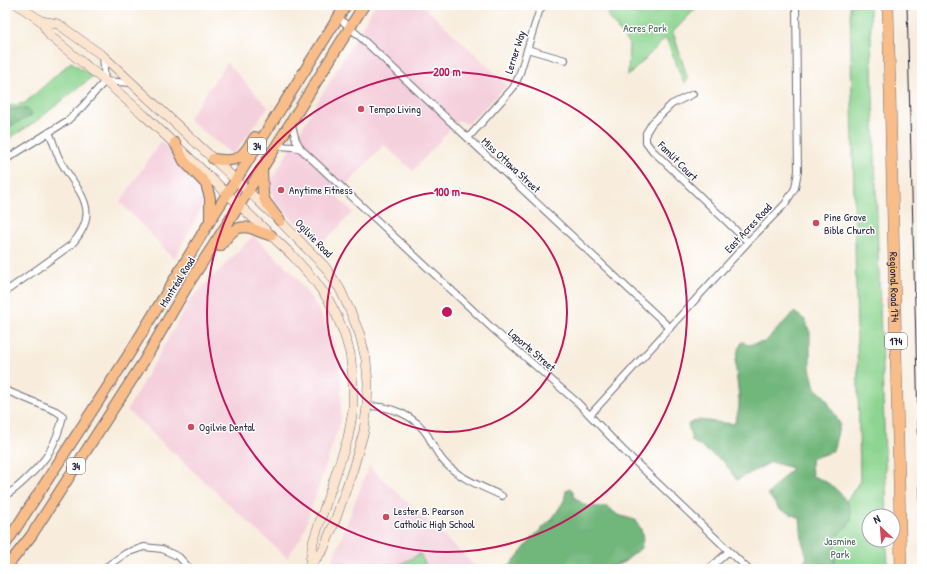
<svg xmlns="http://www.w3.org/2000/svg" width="927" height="574" font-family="'Patrick Hand',sans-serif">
  <rect width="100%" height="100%" fill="#fff"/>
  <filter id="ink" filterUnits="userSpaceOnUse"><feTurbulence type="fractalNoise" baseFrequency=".025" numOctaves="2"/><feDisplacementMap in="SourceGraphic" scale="8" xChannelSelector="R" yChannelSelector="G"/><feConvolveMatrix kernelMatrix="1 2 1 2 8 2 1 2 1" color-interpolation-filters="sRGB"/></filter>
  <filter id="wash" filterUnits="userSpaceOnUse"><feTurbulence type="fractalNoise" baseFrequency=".012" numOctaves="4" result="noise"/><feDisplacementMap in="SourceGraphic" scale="16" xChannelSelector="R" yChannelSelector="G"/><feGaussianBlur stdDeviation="0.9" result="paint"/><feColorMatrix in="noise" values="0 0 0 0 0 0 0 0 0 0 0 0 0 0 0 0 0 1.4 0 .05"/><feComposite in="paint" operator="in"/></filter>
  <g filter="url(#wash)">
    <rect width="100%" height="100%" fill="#f8eddd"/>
    <path fill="#f4cfdc" d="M 375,5 L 422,5 L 474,53 L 507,85 L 468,124 L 458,120 L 413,171 L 384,145 L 336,196 L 353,212 L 320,246 L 275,202 L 269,184 Z
      M 227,63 L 268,107 L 233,155 L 188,119 Z
      M 161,141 L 201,184 L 203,206 L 174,259 L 120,202 Z
      M 253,236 L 293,273 L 313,301 L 326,325 L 336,351 L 341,379 L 341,420 L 302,536 L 287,558 L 127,410 L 190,300 Z
      M 369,466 L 478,569 L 329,569 Z"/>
    <path fill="#8cd48f" stroke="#577b65" d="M 616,5 L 699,5 L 673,32 L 688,80 L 684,83 L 666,38 L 628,76 L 629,44 L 607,15 Z
      M 850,5 L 870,5 L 887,516 L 869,516 L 869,540 L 887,540 L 888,569 L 801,569 L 860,481 Z
      M 71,62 L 93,76 L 35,122 L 5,141 L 5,107 L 25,103 Z
      M 420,554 L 428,569 L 391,569 Z"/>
    <path fill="#71b67a" stroke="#4a6c5a" d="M 23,108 L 29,110 L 32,115 L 5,129 L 5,111 L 13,109 Z
      M 794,312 L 805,320 L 810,333 L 810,368 L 815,388 L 825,397 L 840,424 L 833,451 L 811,459 L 812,476 C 827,480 841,491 849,506 C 851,510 851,517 851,522 L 835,538 L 835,569 L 800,569 L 807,557 L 802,541 L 800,518 L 779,509 L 768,494 L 792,468 L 771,462 L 737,480 L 724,462 L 692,441 L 688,424 L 698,420 L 734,424 C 736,418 739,411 739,406 C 740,384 729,360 743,341 L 747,345 L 765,342 Z
      M 570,488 L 573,491 L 574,497 L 586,506 L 607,507 L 618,515 L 635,520 L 641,529 L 643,539 L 641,548 L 624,562 L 606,569 L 507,569 L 536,534 L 552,519 L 564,501 L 566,491 Z"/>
  </g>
  <g filter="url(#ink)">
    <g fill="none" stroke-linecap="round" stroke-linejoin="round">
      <g stroke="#6d6974" stroke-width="8">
        <path id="street" d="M 338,17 L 357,34 L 670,328
          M 527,49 L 565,60
          M 105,81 L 131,83
          M 693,94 L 672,104 L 652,123 L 646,133 L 646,142 L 652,150 L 748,242
          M 291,122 L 296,140 L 301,149 L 494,330 L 578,403 L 624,451 L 748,569
          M 468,138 L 513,88 L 519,76 L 535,24 L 539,12 L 543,5
          M 276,146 L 294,147 L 301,149
          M 5,160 L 67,121 L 82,107 L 105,81 L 103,56
          M 5,292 L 71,245 C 105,209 75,190 59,158 C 55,150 53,140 49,132
          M 5,390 L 56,411 L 63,416 C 60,430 55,442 48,454 C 42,464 15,492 5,495
          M 367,406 C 391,406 415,415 428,436 C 433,446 438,456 446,464 C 461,479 483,487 502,496
          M 590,415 L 748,242 L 785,204 L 795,188 L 798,171 L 796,5
          M 103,569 L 126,553 L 144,547 L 162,549 L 179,557 L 190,569
          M 709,569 L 729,551"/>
      </g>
      <g stroke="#6d6974" stroke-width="10">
        <path id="secondary" d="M 18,5 L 41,21 L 50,36 L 105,81 L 144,115 L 292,255 L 315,281 L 328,299 L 336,314 L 344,333 L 350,353 L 353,379 L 353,410 L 348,438 L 313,542 L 309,569
          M 41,21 L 58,24 L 103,56 L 280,221 L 325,267 L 340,289 L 351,313 L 360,335 L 366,360 L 368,383 L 367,406 L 364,431 L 353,469 L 335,521 L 323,550 L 309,567"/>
      </g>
      <g stroke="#6d6974" stroke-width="12">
        <path id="primary" d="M 175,143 L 184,161 L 206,184 L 210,198 L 210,221
          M 213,159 C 240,163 241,158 255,137
          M 262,169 L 263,194 L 265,201 L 280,221
          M 220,246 C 228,236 235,224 250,228 C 257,230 263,234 271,235
          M 5,545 L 131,351 L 210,221 L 346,5
          M 5,569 L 31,536 L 144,361 L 189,283 L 235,212 L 364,5"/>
      </g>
      <g stroke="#6d6974" stroke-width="12">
        <g id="highway">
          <path id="s1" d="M 888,5 L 901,569"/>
        </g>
      </g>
      <use href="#street" stroke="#fff" stroke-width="6"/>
      <use href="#secondary" stroke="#fce5d0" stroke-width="9"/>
      <use href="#primary" stroke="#f8bd89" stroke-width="10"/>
      <use href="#highway" stroke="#f8bd89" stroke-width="11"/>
      <path stroke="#22223b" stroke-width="1" d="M 907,5 L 922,569"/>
    </g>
  </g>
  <g fill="none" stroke="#c2185b" stroke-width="2">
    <circle cx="447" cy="312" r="120"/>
    <circle cx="447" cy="312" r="240"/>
  </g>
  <g fill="#d1495b" stroke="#fff" stroke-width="1.5">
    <circle cx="361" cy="109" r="4"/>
    <circle cx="281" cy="190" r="4"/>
    <circle cx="816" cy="223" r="4"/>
    <circle cx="191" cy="427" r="4"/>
    <circle cx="386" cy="517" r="4"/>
  </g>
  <g text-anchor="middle" stroke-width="3" stroke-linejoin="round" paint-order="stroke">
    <g fill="#fff" stroke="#646476" stroke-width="1">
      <rect x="248" y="138" width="18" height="16" rx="3"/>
      <rect x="885" y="333" width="22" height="16" rx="3"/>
      <rect x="67" y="458" width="18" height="16" rx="3"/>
    </g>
    <g font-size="10" font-weight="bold" fill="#22223b">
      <text x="257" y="150">34</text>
      <text x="896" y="345">174</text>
      <text x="76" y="470">34</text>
    </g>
    <g font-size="11" fill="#476058" stroke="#fff">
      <text x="645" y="32">Acres Park</text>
      <text x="840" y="545">Jasmine<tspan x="840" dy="13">Park</tspan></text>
    </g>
    <g font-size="11" fill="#22223b" stroke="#fff">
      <text transform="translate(515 52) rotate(-72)" y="4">Lerner Way</text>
      <text transform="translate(678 161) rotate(45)" y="4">Famlit Court</text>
      <text transform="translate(511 165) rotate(43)" y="4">Miss Ottawa Street</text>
      <text transform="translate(748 228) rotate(-47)" y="4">East Acres Road</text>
      <text transform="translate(314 238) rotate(46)" y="4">Ogilvie Road</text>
      <text transform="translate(177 282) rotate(-58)" y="4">Montréal Road</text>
      <text dy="4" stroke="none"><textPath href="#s1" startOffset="282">Regional Road 174</textPath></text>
      <text transform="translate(532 350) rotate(41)" y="4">Laporte Street</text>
    </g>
    <g font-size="11" fill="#22223b" stroke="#fff" text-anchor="start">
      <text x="369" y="113">Tempo Living</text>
      <text x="289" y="194">Anytime Fitness</text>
      <text x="824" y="221">Pine Grove<tspan x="824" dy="13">Bible Church</tspan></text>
      <text x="199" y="431">Ogilvie Dental</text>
      <text x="394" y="515">Lester B. Pearson<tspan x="394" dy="13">Catholic High School</tspan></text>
    </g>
  </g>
  <circle cx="447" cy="312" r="6" fill="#c2185b" stroke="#fff" stroke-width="2"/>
  <g font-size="12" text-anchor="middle" font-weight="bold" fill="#c2185b" stroke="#fff" stroke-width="3" stroke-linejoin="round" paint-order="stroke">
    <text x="447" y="76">200 m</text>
    <text x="447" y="196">100 m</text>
  </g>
  <rect width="927" height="574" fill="none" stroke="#fff" stroke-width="20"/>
  <g transform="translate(881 528) rotate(334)"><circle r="19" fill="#ffffff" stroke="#a7a7b1"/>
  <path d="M0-3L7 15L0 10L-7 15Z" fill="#d1495b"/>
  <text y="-6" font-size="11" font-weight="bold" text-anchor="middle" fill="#22223b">N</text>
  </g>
</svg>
